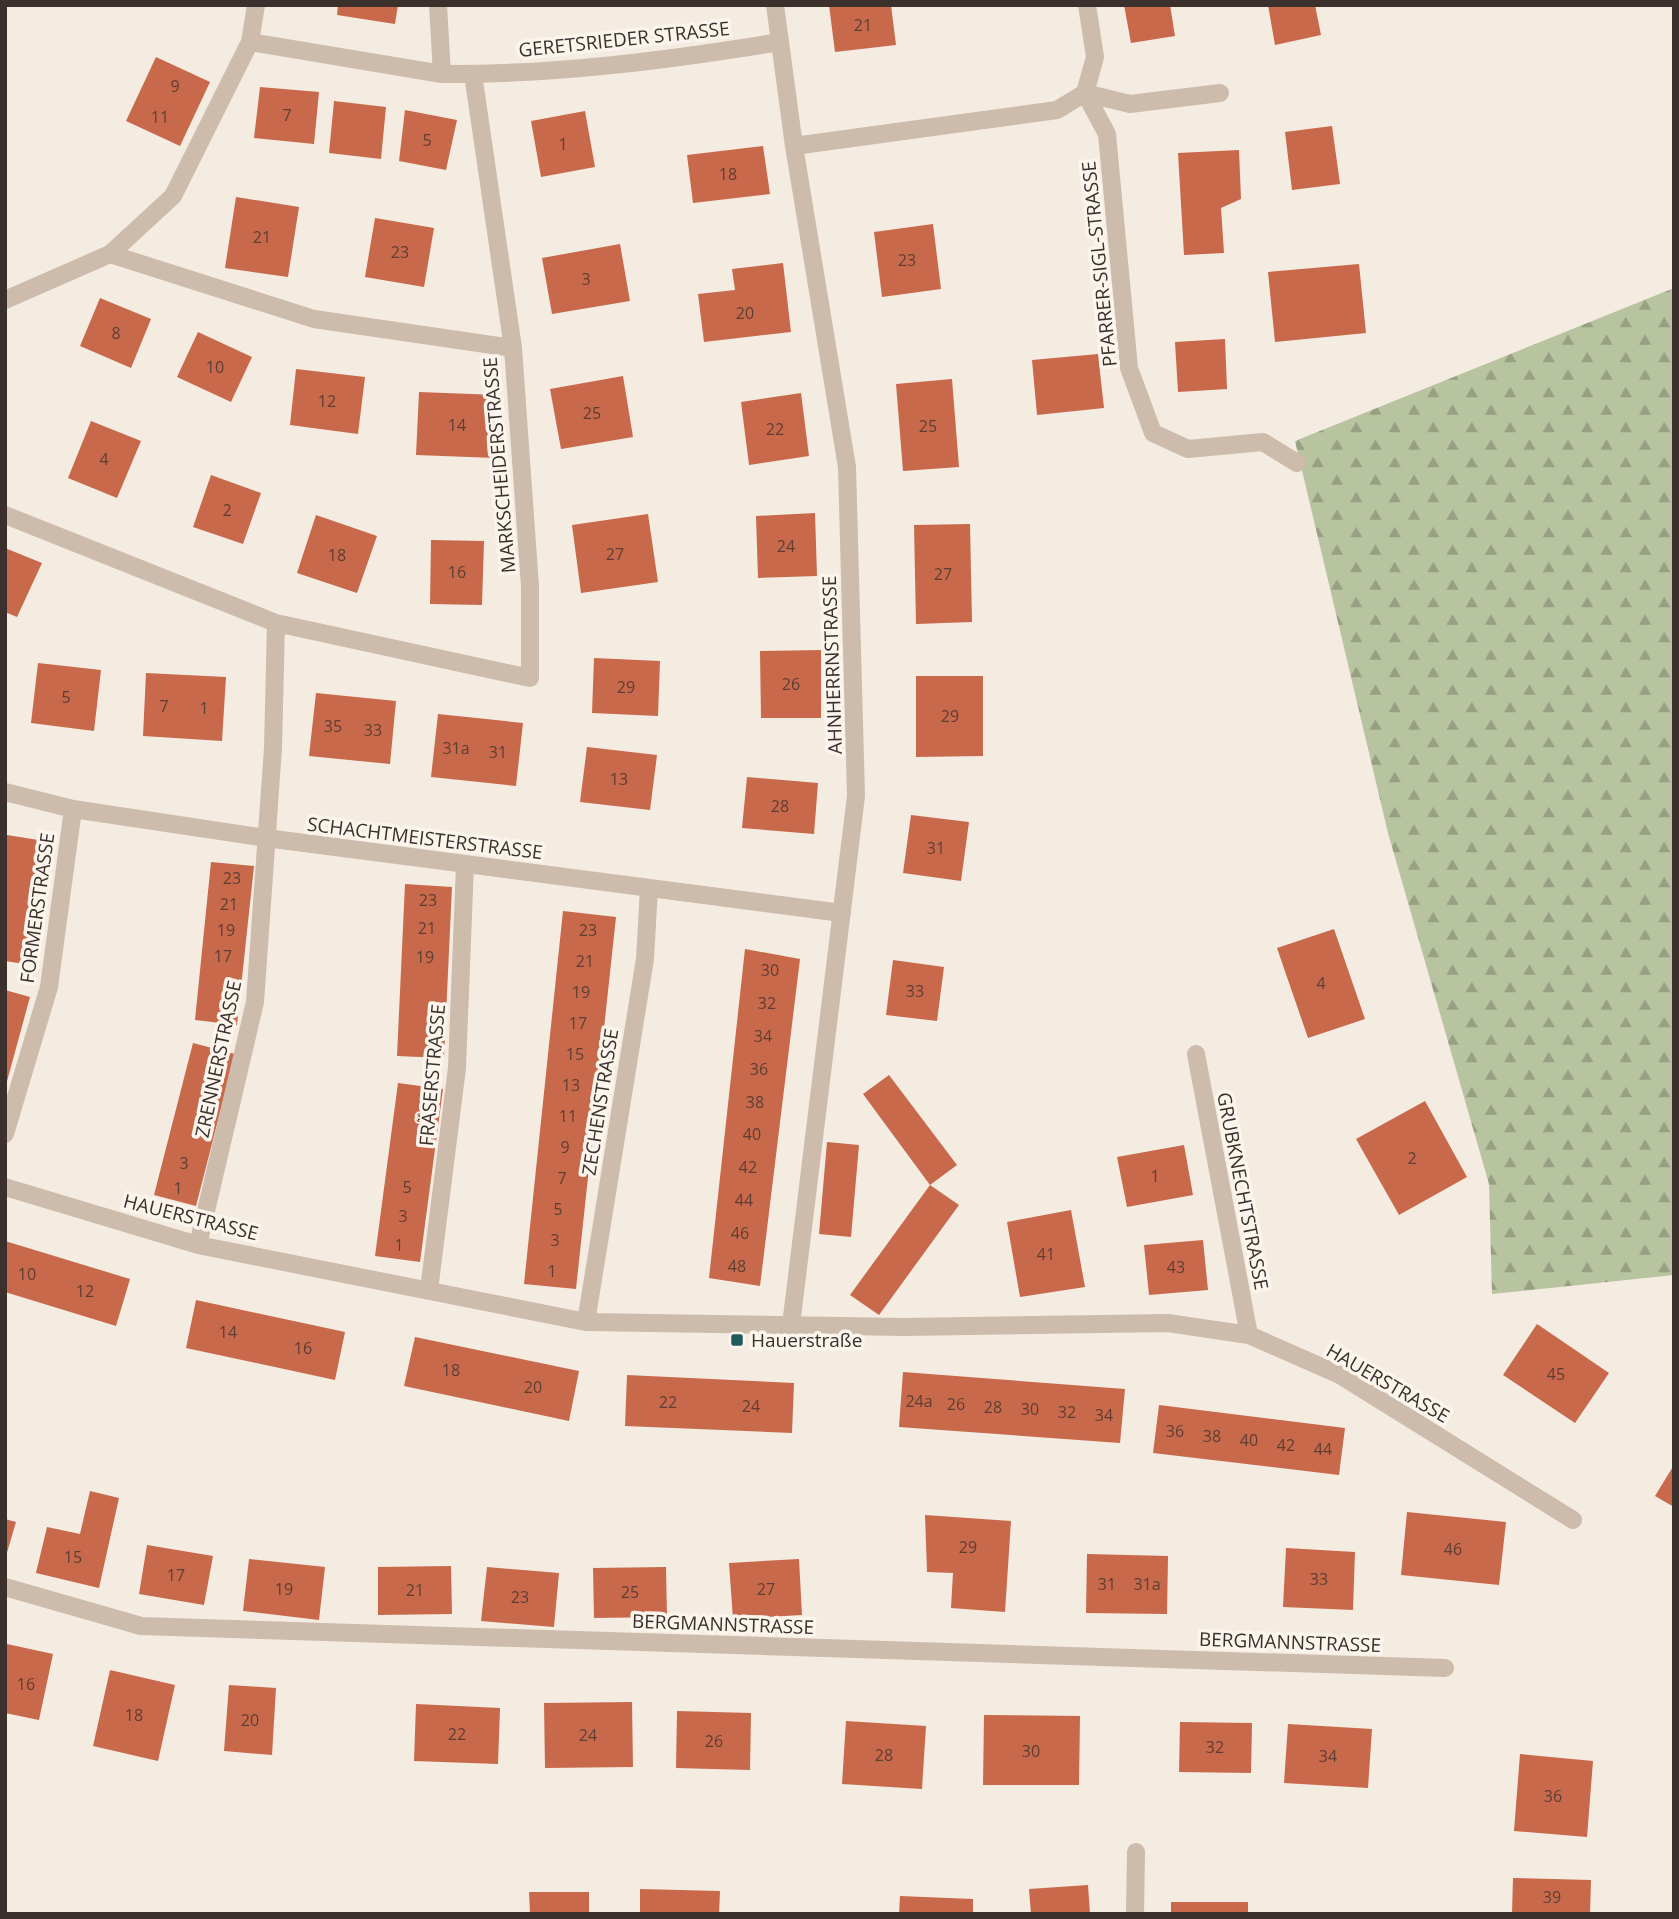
<svg xmlns="http://www.w3.org/2000/svg" width="1679" height="1919" font-family="'Open Sans',sans-serif">
  <defs>
    <pattern id="forest-firs" width="22" height="20" patternUnits="userSpaceOnUse" patternTransform="scale(1.75)"><rect width="22" height="20" fill="#b8c4a0"/><path d="M5 1l3.5 6h-7zM16 11l3.5 6h-7z" fill="#97a083"/></pattern>
  </defs>
  <rect width="100%" height="100%" fill="#f4ebe1"/>
  <path fill="url(#forest-firs)" d="M 1674,288 L 1674,1275 L 1492,1294 L 1489,1184 L 1388,833 L 1295,441 Z"/>
  <path fill="#c8694b" d="M 338,5 L 398,5 L 395,24 L 337,15 Z
    M 829,5 L 891,5 L 896,45 L 835,52 Z
    M 1124,5 L 1170,5 L 1175,36 L 1131,43 Z
    M 1268,5 L 1315,5 L 1321,35 L 1275,45 Z
    M 156,57 L 210,82 L 180,146 L 126,121 Z
    M 260,87 L 319,92 L 314,144 L 254,138 Z
    M 334,101 L 386,107 L 381,159 L 329,153 Z
    M 405,110 L 457,120 L 446,170 L 399,161 Z
    M 585,111 L 595,167 L 541,177 L 531,121 Z
    M 1332,126 L 1340,184 L 1292,190 L 1285,132 Z
    M 763,146 L 770,194 L 693,203 L 687,155 Z
    M 1239,150 L 1241,199 L 1221,208 L 1224,253 L 1184,255 L 1178,153 Z
    M 236,197 L 299,207 L 288,277 L 225,268 Z
    M 375,218 L 434,228 L 424,287 L 365,277 Z
    M 933,224 L 941,289 L 882,297 L 874,232 Z
    M 620,244 L 630,301 L 552,314 L 542,258 Z
    M 783,263 L 791,332 L 704,342 L 698,294 L 735,290 L 732,269 Z
    M 1359,264 L 1366,333 L 1275,342 L 1268,272 Z
    M 100,298 L 151,319 L 131,368 L 80,346 Z
    M 198,332 L 252,357 L 231,402 L 177,377 Z
    M 1225,339 L 1227,389 L 1178,392 L 1175,342 Z
    M 1098,354 L 1104,408 L 1037,415 L 1032,360 Z
    M 296,369 L 365,377 L 358,434 L 290,425 Z
    M 623,376 L 633,437 L 561,449 L 550,389 Z
    M 952,379 L 959,467 L 903,471 L 896,384 Z
    M 419,392 L 498,395 L 496,458 L 416,455 Z
    M 801,393 L 809,456 L 749,465 L 741,402 Z
    M 91,421 L 141,441 L 117,498 L 68,478 Z
    M 211,475 L 261,493 L 243,544 L 193,527 Z
    M 815,513 L 817,576 L 758,578 L 756,516 Z
    M 648,514 L 658,582 L 581,593 L 572,525 Z
    M 316,515 L 377,536 L 357,593 L 297,573 Z
    M 970,524 L 972,622 L 916,624 L 914,525 Z
    M 431,540 L 484,541 L 482,605 L 430,604 Z
    M 5,548 L 42,563 L 17,617 L 5,612 Z
    M 821,650 L 821,718 L 761,718 L 760,651 Z
    M 594,658 L 660,661 L 658,716 L 592,713 Z
    M 38,663 L 101,670 L 94,731 L 31,723 Z
    M 146,673 L 226,677 L 222,741 L 143,736 Z
    M 916,676 L 983,676 L 983,756 L 916,757 Z
    M 316,693 L 396,701 L 390,764 L 309,756 Z
    M 438,714 L 523,723 L 516,786 L 431,777 Z
    M 587,747 L 657,755 L 650,810 L 580,802 Z
    M 747,777 L 818,783 L 814,834 L 742,828 Z
    M 911,815 L 969,822 L 961,881 L 903,873 Z
    M 7,835 L 51,842 L 31,965 L 5,961 Z
    M 211,862 L 254,866 L 237,1025 L 195,1020 Z
    M 405,884 L 452,887 L 444,1058 L 397,1056 Z
    M 563,911 L 616,917 L 576,1289 L 524,1284 Z
    M 1334,929 L 1365,1019 L 1308,1038 L 1277,948 Z
    M 745,949 L 800,959 L 760,1286 L 709,1278 Z
    M 893,960 L 944,967 L 937,1021 L 886,1015 Z
    M 5,990 L 30,997 L 6,1085 L 5,1085 Z
    M 193,1043 L 235,1054 L 196,1206 L 154,1195 Z
    M 889,1075 L 957,1165 L 930,1185 L 959,1205 L 879,1315 L 850,1295 L 930,1185 L 863,1094 Z
    M 398,1083 L 443,1089 L 420,1262 L 375,1256 Z
    M 1425,1101 L 1467,1177 L 1399,1215 L 1356,1139 Z
    M 827,1142 L 859,1145 L 851,1237 L 819,1234 Z
    M 1184,1145 L 1193,1195 L 1127,1207 L 1117,1157 Z
    M 1071,1210 L 1085,1287 L 1020,1297 L 1007,1222 Z
    M 1203,1240 L 1208,1290 L 1149,1295 L 1144,1245 Z
    M 5,1241 L 130,1279 L 116,1326 L 5,1292 Z
    M 196,1300 L 345,1332 L 335,1380 L 186,1348 Z
    M 1537,1324 L 1609,1373 L 1575,1423 L 1503,1375 Z
    M 415,1337 L 579,1371 L 569,1421 L 404,1386 Z
    M 903,1372 L 1125,1389 L 1120,1443 L 899,1427 Z
    M 627,1375 L 794,1383 L 792,1433 L 625,1426 Z
    M 1159,1405 L 1345,1428 L 1339,1475 L 1153,1453 Z
    M 1674,1465 L 1674,1507 L 1655,1496 Z
    M 90,1491 L 119,1498 L 99,1588 L 36,1573 L 47,1527 L 80,1534 Z
    M 1407,1512 L 1506,1522 L 1499,1585 L 1401,1575 Z
    M 925,1515 L 1011,1521 L 1005,1612 L 951,1608 L 953,1573 L 927,1572 Z
    M 5,1519 L 16,1522 L 6,1556 L 5,1556 Z
    M 147,1545 L 213,1556 L 204,1605 L 139,1594 Z
    M 1286,1548 L 1355,1552 L 1353,1610 L 1283,1607 Z
    M 1087,1554 L 1168,1556 L 1167,1614 L 1086,1613 Z
    M 249,1559 L 325,1567 L 319,1620 L 243,1611 Z
    M 799,1559 L 802,1615 L 733,1619 L 729,1563 Z
    M 451,1566 L 452,1614 L 378,1615 L 378,1567 Z
    M 487,1567 L 559,1573 L 554,1627 L 481,1621 Z
    M 666,1567 L 667,1617 L 594,1618 L 593,1568 Z
    M 7,1644 L 53,1654 L 39,1720 L 5,1713 Z
    M 110,1670 L 175,1685 L 158,1761 L 93,1746 Z
    M 229,1685 L 276,1688 L 272,1755 L 224,1751 Z
    M 632,1702 L 633,1767 L 545,1768 L 544,1703 Z
    M 416,1704 L 500,1708 L 498,1764 L 414,1761 Z
    M 677,1711 L 751,1713 L 750,1770 L 676,1768 Z
    M 984,1715 L 1080,1716 L 1079,1785 L 983,1785 Z
    M 846,1721 L 926,1726 L 922,1789 L 842,1784 Z
    M 1180,1722 L 1252,1723 L 1251,1773 L 1179,1772 Z
    M 1288,1724 L 1372,1729 L 1368,1788 L 1284,1783 Z
    M 1520,1754 L 1593,1761 L 1587,1837 L 1514,1831 Z
    M 1513,1878 L 1591,1880 L 1590,1914 L 1512,1914 Z
    M 1088,1885 L 1090,1914 L 1031,1914 L 1029,1889 Z
    M 640,1889 L 720,1891 L 719,1914 L 640,1914 Z
    M 529,1892 L 589,1892 L 589,1914 L 530,1914 Z
    M 900,1896 L 973,1899 L 973,1914 L 899,1914 Z
    M 1171,1902 L 1248,1902 L 1248,1914 L 1171,1914 Z"/>
  <g fill="none" stroke-linecap="round" stroke-linejoin="round">
    <path stroke="#cdbbac" stroke-width="18" d="M 438,5 L 442,74
      M 775,5 L 794,146 L 847,467 L 856,796 L 791,1325
      M 250,42 L 442,74 C 555,75 669,60 780,42
      M 473,74 L 513,348
      M 1085,93 L 1107,134 L 1129,368 L 1153,433 L 1188,449 L 1263,442 L 1297,463
      M 1085,93 L 1130,104 L 1220,93
      M 794,146 L 1057,110 L 1085,93 L 1095,57 L 1087,5
      M 110,254 L 173,196 L 250,42 L 256,5
      M 5,300 L 110,254 L 314,319 L 513,348 L 530,586 L 530,678 L 276,623 L 5,515
      M 5,792 L 73,809 L 266,838 L 842,913
      M 1196,1054 L 1249,1335
      M 5,1134 L 49,987 L 73,809
      M 5,1187 L 198,1245 L 586,1322 L 904,1327 L 1168,1323 L 1249,1335 L 1340,1375 L 1573,1520
      M 198,1245 L 255,1002 L 273,748 L 276,623
      M 429,1290 L 457,1068 L 465,864
      M 586,1322 L 645,959 L 649,888
      M 5,1587 L 141,1626 L 1445,1668
      M 1135,1914 L 1136,1852"/>
  </g>
  <rect fill="#1f5a5e" stroke="#fbf5ee" stroke-width="2.5" x="730" y="1333" width="14" height="14" rx="3.5"/>
  <g text-anchor="middle" stroke-width="7" stroke-linejoin="round" paint-order="stroke">
    <g font-size="16" fill="#5e3e33">
      <text x="863" y="31">21</text>
      <text x="175" y="92">9</text>
      <text x="287" y="121">7</text>
      <text x="160" y="123">11</text>
      <text x="427" y="146">5</text>
      <text x="563" y="150">1</text>
      <text x="728" y="180">18</text>
      <text x="262" y="243">21</text>
      <text x="400" y="258">23</text>
      <text x="907" y="266">23</text>
      <text x="586" y="285">3</text>
      <text x="745" y="319">20</text>
      <text x="116" y="339">8</text>
      <text x="215" y="373">10</text>
      <text x="327" y="407">12</text>
      <text x="592" y="419">25</text>
      <text x="457" y="431">14</text>
      <text x="928" y="432">25</text>
      <text x="775" y="435">22</text>
      <text x="104" y="465">4</text>
      <text x="227" y="516">2</text>
      <text x="786" y="552">24</text>
      <text x="615" y="560">27</text>
      <text x="337" y="561">18</text>
      <text x="457" y="578">16</text>
      <text x="943" y="580">27</text>
      <text x="791" y="690">26</text>
      <text x="626" y="693">29</text>
      <text x="66" y="703">5</text>
      <text x="164" y="712">7</text>
      <text x="204" y="714">1</text>
      <text x="950" y="722">29</text>
      <text x="333" y="732">35</text>
      <text x="373" y="736">33</text>
      <text x="456" y="754">31a</text>
      <text x="498" y="758">31</text>
      <text x="619" y="785">13</text>
      <text x="780" y="812">28</text>
      <text x="936" y="854">31</text>
      <text x="232" y="884">23</text>
      <text x="428" y="906">23</text>
      <text x="229" y="910">21</text>
      <text x="427" y="934">21</text>
      <text x="226" y="936">19</text>
      <text x="588" y="936">23</text>
      <text x="223" y="962">17</text>
      <text x="425" y="963">19</text>
      <text x="585" y="967">21</text>
      <text x="770" y="976">30</text>
      <text x="1321" y="989">4</text>
      <text x="915" y="997">33</text>
      <text x="581" y="998">19</text>
      <text x="767" y="1009">32</text>
      <text x="578" y="1029">17</text>
      <text x="763" y="1042">34</text>
      <text x="575" y="1060">15</text>
      <text x="759" y="1075">36</text>
      <text x="571" y="1091">13</text>
      <text x="755" y="1108">38</text>
      <text x="568" y="1122">11</text>
      <text x="752" y="1140">40</text>
      <text x="565" y="1153">9</text>
      <text x="1412" y="1164">2</text>
      <text x="184" y="1169">3</text>
      <text x="748" y="1173">42</text>
      <text x="1155" y="1182">1</text>
      <text x="562" y="1184">7</text>
      <text x="407" y="1193">5</text>
      <text x="178" y="1194">1</text>
      <text x="744" y="1206">44</text>
      <text x="558" y="1215">5</text>
      <text x="403" y="1222">3</text>
      <text x="740" y="1239">46</text>
      <text x="555" y="1246">3</text>
      <text x="399" y="1251">1</text>
      <text x="1046" y="1260">41</text>
      <text x="737" y="1272">48</text>
      <text x="1176" y="1273">43</text>
      <text x="552" y="1277">1</text>
      <text x="27" y="1280">10</text>
      <text x="85" y="1297">12</text>
      <text x="228" y="1338">14</text>
      <text x="303" y="1354">16</text>
      <text x="451" y="1376">18</text>
      <text x="1556" y="1380">45</text>
      <text x="533" y="1393">20</text>
      <text x="919" y="1407">24a</text>
      <text x="668" y="1408">22</text>
      <text x="956" y="1410">26</text>
      <text x="751" y="1412">24</text>
      <text x="993" y="1413">28</text>
      <text x="1030" y="1415">30</text>
      <text x="1067" y="1418">32</text>
      <text x="1104" y="1421">34</text>
      <text x="1175" y="1437">36</text>
      <text x="1212" y="1442">38</text>
      <text x="1249" y="1446">40</text>
      <text x="1286" y="1451">42</text>
      <text x="1323" y="1455">44</text>
      <text x="968" y="1553">29</text>
      <text x="1453" y="1555">46</text>
      <text x="73" y="1563">15</text>
      <text x="176" y="1581">17</text>
      <text x="1319" y="1585">33</text>
      <text x="1107" y="1590">31</text>
      <text x="1147" y="1590">31a</text>
      <text x="284" y="1595">19</text>
      <text x="766" y="1595">27</text>
      <text x="415" y="1596">21</text>
      <text x="630" y="1598">25</text>
      <text x="520" y="1603">23</text>
      <text x="26" y="1690">16</text>
      <text x="134" y="1721">18</text>
      <text x="250" y="1726">20</text>
      <text x="457" y="1740">22</text>
      <text x="588" y="1741">24</text>
      <text x="714" y="1747">26</text>
      <text x="1215" y="1753">32</text>
      <text x="1031" y="1757">30</text>
      <text x="884" y="1761">28</text>
      <text x="1328" y="1762">34</text>
      <text x="1553" y="1802">36</text>
      <text x="1552" y="1903">39</text>
    </g>
    <g font-size="19" fill="#3b302b" stroke="#fbf5ee">
      <text transform="translate(624 39) rotate(-6)" y="7">GERETSRIEDER STRASSE</text>
      <text transform="translate(1099 264) rotate(-96)" y="7">PFARRER-SIGL-STRASSE</text>
      <text transform="translate(499 465) rotate(-95)" y="7">MARKSCHEIDERSTRASSE</text>
      <text transform="translate(832 665) rotate(-92)" y="7">AHNHERRNSTRASSE</text>
      <text transform="translate(425 838) rotate(7)" y="7">SCHACHTMEISTERSTRASSE</text>
      <text transform="translate(37 908) rotate(-82)" y="7">FORMERSTRASSE</text>
      <text transform="translate(218 1059) rotate(-78)" y="7">ZRENNERSTRASSE</text>
      <text transform="translate(432 1075) rotate(-85)" y="7">FRÄSERSTRASSE</text>
      <text transform="translate(600 1102) rotate(-81)" y="7">ZECHENSTRASSE</text>
      <text transform="translate(1243 1191) rotate(79)" y="7">GRUBKNECHTSTRASSE</text>
      <text transform="translate(191 1217) rotate(14)" y="7">HAUERSTRASSE</text>
      <text transform="translate(1388 1383) rotate(30)" y="7">HAUERSTRASSE</text>
      <text transform="translate(723 1624) rotate(2)" y="7">BERGMANNSTRASSE</text>
      <text transform="translate(1290 1642) rotate(2)" y="7">BERGMANNSTRASSE</text>
    </g>
    <g font-size="19" fill="#3b302b" stroke="#fbf5ee" text-anchor="start">
      <text x="751" y="1347">Hauerstraße</text>
    </g>
  </g>
  <rect width="1679" height="1919" fill="none" stroke="#3b302b" stroke-width="14"/>
</svg>
